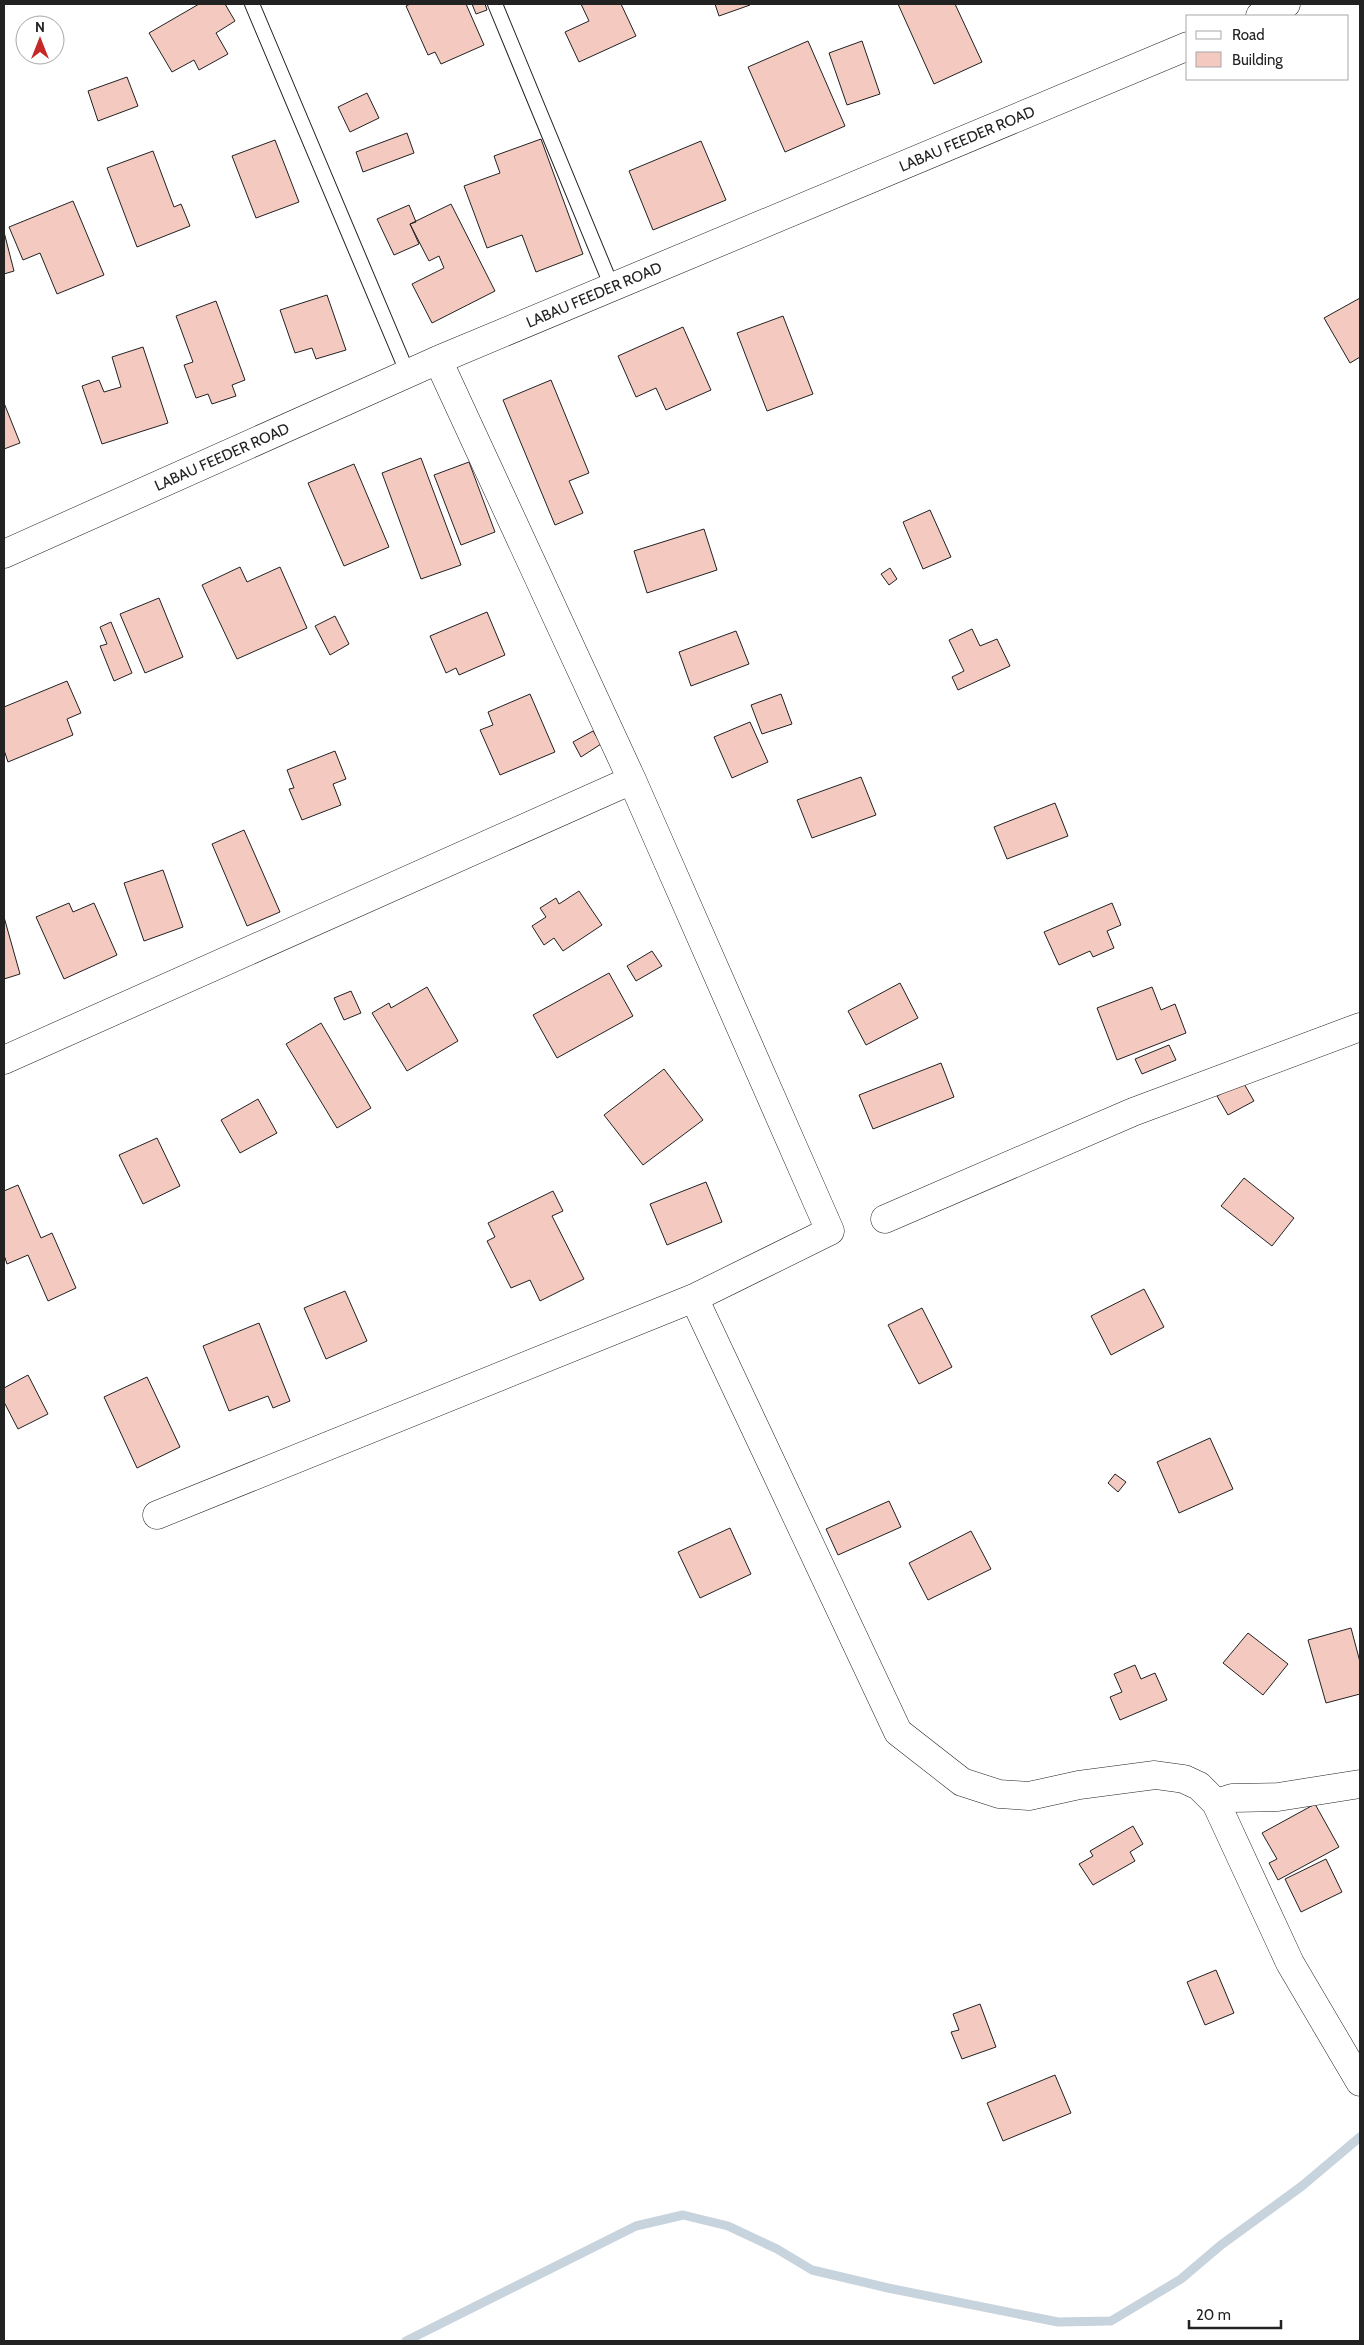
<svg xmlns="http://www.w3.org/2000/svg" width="1364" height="2345" font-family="Cabin,sans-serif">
  <rect width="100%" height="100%" fill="#fff"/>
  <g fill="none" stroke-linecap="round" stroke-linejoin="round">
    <path stroke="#c7d3dd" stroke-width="9" d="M 406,2341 L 636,2226 L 683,2215 L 728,2226 L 777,2249 L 812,2270 L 888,2288 L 1058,2322 L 1111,2321 L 1181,2279 L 1221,2245 L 1302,2186 L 1360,2137"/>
  </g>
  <path fill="#f3c9c0" stroke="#222" d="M 199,4 L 225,4 L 235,21 L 216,33 L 228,54 L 199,70 L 194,60 L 172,72 L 149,33 Z
    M 410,4 L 466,4 L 484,45 L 441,64 L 435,52 L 428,55 L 406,6 Z
    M 472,4 L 485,4 L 487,10 L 476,14 Z
    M 581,4 L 621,4 L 636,36 L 579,62 L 565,32 L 589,21 Z
    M 715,4 L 750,4 L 750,5 L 719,16 Z
    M 898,4 L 955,4 L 982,62 L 934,84 Z
    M 808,41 L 845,126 L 785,152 L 748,67 Z
    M 862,41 L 880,94 L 847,105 L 829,53 Z
    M 127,77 L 138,106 L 98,121 L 88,91 Z
    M 367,93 L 379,118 L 350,132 L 338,107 Z
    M 407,133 L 414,153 L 363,172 L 356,152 Z
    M 541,139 L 583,254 L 536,272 L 522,235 L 487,248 L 464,186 L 500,173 L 494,156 Z
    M 275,140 L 299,202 L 256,218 L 232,156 Z
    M 701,141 L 726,200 L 653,230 L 629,171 Z
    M 153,151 L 174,207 L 181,204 L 190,226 L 137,247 L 107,168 Z
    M 73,201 L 104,275 L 57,294 L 40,253 L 23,260 L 9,227 Z
    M 451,204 L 495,291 L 432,323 L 412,284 L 444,268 L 439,256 L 429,261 L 410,224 Z
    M 409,205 L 416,222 L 410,224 L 419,244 L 394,255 L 377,219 Z
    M 4,232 L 14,271 L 4,274 Z
    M 327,295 L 346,350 L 316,359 L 312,348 L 295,353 L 280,310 Z
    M 1360,298 L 1360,357 L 1350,363 L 1324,318 Z
    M 216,301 L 245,380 L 232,385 L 236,396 L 212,404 L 208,394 L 196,398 L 184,365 L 193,362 L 176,316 Z
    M 783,316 L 813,394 L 767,411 L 737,333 Z
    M 683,327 L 711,390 L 666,410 L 656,388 L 636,397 L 618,356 Z
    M 143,347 L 168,423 L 102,444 L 82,386 L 99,380 L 104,392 L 121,387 L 112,357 Z
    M 551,380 L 589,473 L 569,481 L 583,513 L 555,525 L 503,400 Z
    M 4,403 L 20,443 L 4,449 Z
    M 421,458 L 461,565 L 421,579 L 382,473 Z
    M 469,462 L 495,532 L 461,545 L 434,475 Z
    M 354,464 L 389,547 L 344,566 L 308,483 Z
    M 930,510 L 951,557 L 923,569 L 903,522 Z
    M 704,529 L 717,570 L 647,593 L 634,551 Z
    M 240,567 L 247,582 L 280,567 L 307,628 L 237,659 L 202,585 Z
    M 890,568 L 897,579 L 889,585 L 881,574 Z
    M 159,598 L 183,657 L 145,673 L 120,614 Z
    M 487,612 L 505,655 L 459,675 L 456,668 L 446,673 L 430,636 Z
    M 335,616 L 349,644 L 330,655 L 315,626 Z
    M 111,622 L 132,673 L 114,681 L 100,646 L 107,644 L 100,627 Z
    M 972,629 L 980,646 L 997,639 L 1010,666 L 958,690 L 952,677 L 964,671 L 949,640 Z
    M 736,631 L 749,664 L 691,686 L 679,652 Z
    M 67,681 L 81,713 L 67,719 L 73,735 L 8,762 L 4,750 L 4,707 Z
    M 530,694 L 555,752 L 500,775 L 480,730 L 493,725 L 488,712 Z
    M 781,694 L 792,724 L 762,734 L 751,705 Z
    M 750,722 L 768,762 L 732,778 L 714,737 Z
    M 593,731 L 601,744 L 581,757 L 573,742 Z
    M 335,751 L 346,779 L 333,784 L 341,805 L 302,820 L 289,789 L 294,788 L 287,770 Z
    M 861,777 L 876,815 L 812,838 L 797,800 Z
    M 1055,803 L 1068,836 L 1007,859 L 994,827 Z
    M 244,830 L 280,912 L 247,926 L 212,844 Z
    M 163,870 L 183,927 L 144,941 L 124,883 Z
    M 579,891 L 602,925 L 563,951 L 554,938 L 544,945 L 532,926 L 546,917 L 540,908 L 556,898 L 559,904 Z
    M 69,903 L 73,912 L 94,903 L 117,955 L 64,979 L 36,917 Z
    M 1112,903 L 1121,925 L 1107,931 L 1114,948 L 1093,957 L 1090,951 L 1059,965 L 1044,932 Z
    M 4,917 L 20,974 L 4,979 Z
    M 652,951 L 662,966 L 636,981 L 627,966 Z
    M 609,973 L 633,1016 L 557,1058 L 533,1015 Z
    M 900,983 L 918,1018 L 866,1045 L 848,1011 Z
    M 427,987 L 458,1041 L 407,1071 L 372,1013 L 389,1003 L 391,1008 Z
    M 1152,987 L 1161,1010 L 1175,1004 L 1186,1033 L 1117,1060 L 1097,1008 Z
    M 351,991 L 361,1013 L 344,1020 L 334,998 Z
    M 321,1023 L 371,1108 L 337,1128 L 286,1044 Z
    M 1169,1045 L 1176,1060 L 1142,1074 L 1135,1059 Z
    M 941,1063 L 954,1097 L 873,1129 L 859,1095 Z
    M 664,1069 L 703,1120 L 643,1165 L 604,1115 Z
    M 1243,1082 L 1254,1101 L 1228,1115 L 1217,1096 Z
    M 258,1099 L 277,1133 L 240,1153 L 221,1120 Z
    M 157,1138 L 180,1186 L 143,1204 L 119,1155 Z
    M 1244,1178 L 1294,1218 L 1272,1246 L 1221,1206 Z
    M 706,1182 L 722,1222 L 667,1245 L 650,1204 Z
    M 18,1185 L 41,1238 L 52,1233 L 76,1288 L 48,1301 L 28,1255 L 7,1264 L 4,1255 L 4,1191 Z
    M 553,1191 L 563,1211 L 552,1216 L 584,1279 L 540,1301 L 530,1280 L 511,1288 L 487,1241 L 495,1237 L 488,1223 Z
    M 1144,1289 L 1164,1327 L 1111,1355 L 1091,1316 Z
    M 345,1291 L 367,1341 L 326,1359 L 304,1308 Z
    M 922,1308 L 952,1367 L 919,1384 L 888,1325 Z
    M 259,1323 L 290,1401 L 273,1408 L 268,1396 L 229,1411 L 203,1346 Z
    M 28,1375 L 48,1414 L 18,1429 L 4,1402 L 4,1388 Z
    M 147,1377 L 180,1447 L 137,1468 L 104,1397 Z
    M 1210,1438 L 1233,1489 L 1179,1513 L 1157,1462 Z
    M 1115,1474 L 1126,1482 L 1118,1492 L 1108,1483 Z
    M 889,1501 L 901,1527 L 838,1555 L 826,1529 Z
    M 730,1528 L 751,1574 L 700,1598 L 678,1552 Z
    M 971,1531 L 991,1569 L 928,1600 L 909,1563 Z
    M 1351,1628 L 1360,1662 L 1360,1694 L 1326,1703 L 1308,1640 Z
    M 1248,1633 L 1288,1664 L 1263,1695 L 1223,1663 Z
    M 1135,1665 L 1141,1679 L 1155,1673 L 1167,1700 L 1120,1720 L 1110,1697 L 1122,1692 L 1114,1674 Z
    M 1315,1804 L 1339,1847 L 1278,1880 L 1269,1863 L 1277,1859 L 1262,1833 Z
    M 1133,1826 L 1143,1844 L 1130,1852 L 1135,1861 L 1093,1885 L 1079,1864 L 1093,1856 L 1090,1851 Z
    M 1326,1859 L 1342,1892 L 1301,1912 L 1285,1879 Z
    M 1216,1970 L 1234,2013 L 1205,2025 L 1187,1982 Z
    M 980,2004 L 996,2047 L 962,2059 L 951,2032 L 959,2030 L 953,2014 Z
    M 1055,2075 L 1071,2113 L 1003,2141 L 987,2103 Z"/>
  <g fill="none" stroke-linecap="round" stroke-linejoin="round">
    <g stroke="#222" stroke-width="16">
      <path id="lane" d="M 252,4 L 408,374
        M 495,4 L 612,287"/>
    </g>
    <g stroke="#222" stroke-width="29">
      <path id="street" d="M 1260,16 L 1286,4
        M 4,554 L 438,360 L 1188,46
        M 4,1060 L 632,780
        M 885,1219 L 1133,1112 L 1360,1027
        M 694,1298 L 898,1732 L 962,1782 L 999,1794 L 1029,1796 L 1079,1785 L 1155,1775 L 1184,1779 L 1199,1786 L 1216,1803 L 1290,1963 L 1360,2082
        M 157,1515 L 694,1298 L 830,1231 L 632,780 L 438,360
        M 1216,1803 L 1232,1798 L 1278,1797 L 1360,1784"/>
    </g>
    <use href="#lane" stroke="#fff" stroke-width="14"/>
    <use href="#street" stroke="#fff" stroke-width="28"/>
  </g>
  <g text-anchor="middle" stroke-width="4" stroke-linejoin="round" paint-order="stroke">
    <g font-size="15" fill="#222" stroke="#fff">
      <text transform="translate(967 139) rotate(-23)" y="5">LABAU FEEDER ROAD</text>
      <text transform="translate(594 295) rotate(-23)" y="5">LABAU FEEDER ROAD</text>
      <text transform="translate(222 457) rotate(-24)" y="5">LABAU FEEDER ROAD</text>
    </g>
  </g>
  <rect width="1364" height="2345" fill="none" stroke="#222222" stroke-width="10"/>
  <rect x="1186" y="15" width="162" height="65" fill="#ffffff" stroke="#a7a7a7"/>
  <rect x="1196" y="31" width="25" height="8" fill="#ffffff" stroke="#a7a7a7"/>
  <text x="1232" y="40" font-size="15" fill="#222222">Road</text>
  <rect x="1196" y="52" width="25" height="15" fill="#f3c9c0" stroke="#a7a7a7"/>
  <text x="1232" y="65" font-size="15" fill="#222222">Building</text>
  <g transform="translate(40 40)"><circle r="24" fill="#ffffff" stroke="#a7a7a7"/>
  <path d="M0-4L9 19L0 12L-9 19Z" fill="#c62828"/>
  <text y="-8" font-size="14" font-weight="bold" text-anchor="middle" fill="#222222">N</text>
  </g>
  <path d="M1189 2320v8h92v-8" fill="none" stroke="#222222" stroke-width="2.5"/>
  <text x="1196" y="2320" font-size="15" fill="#222222" stroke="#ffffff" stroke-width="4" paint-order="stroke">20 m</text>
</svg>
